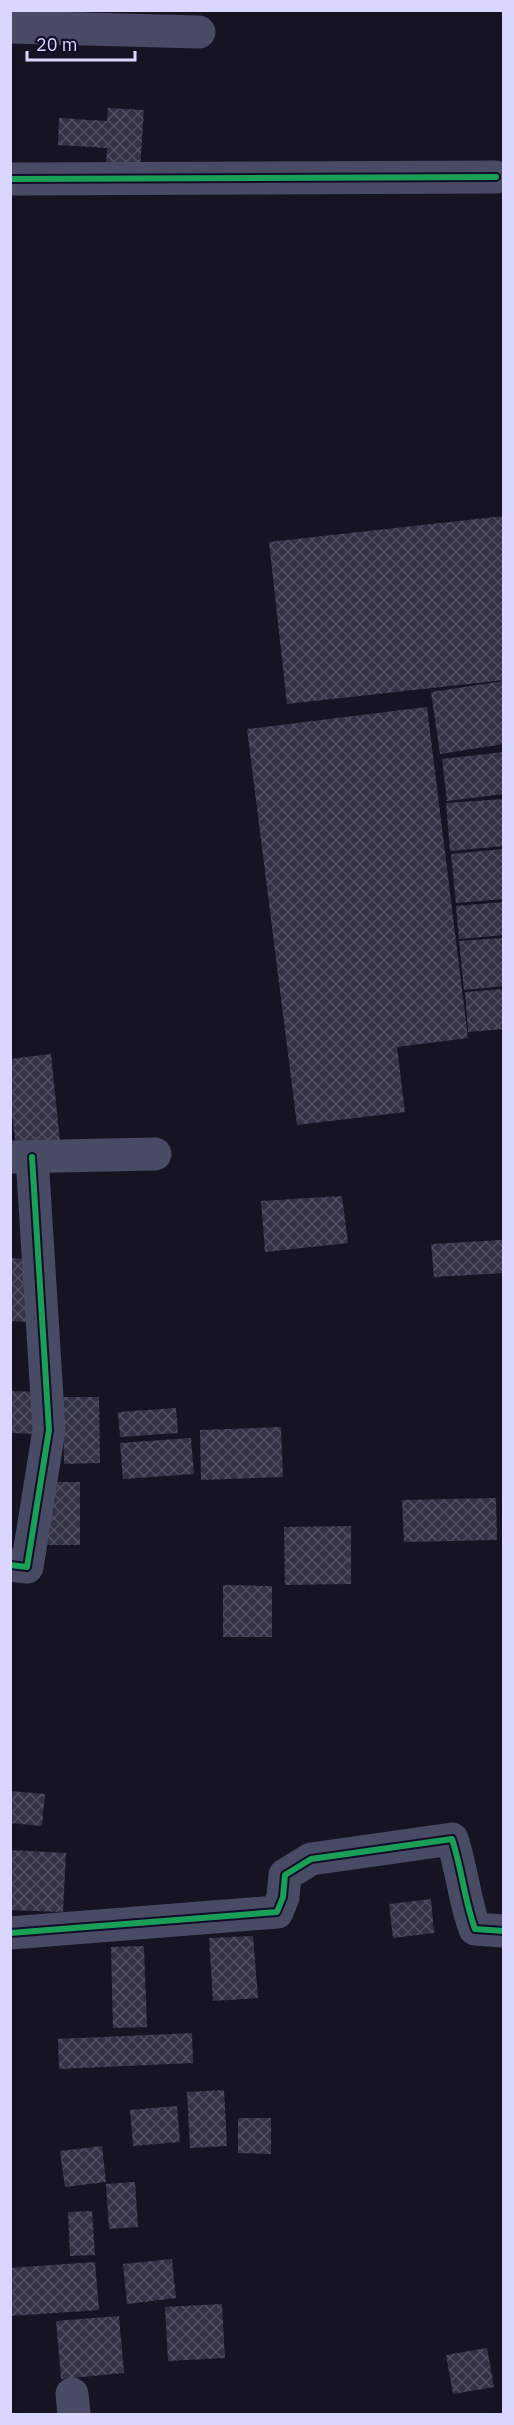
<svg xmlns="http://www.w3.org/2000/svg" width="514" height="2425" font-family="'IBM Plex Sans',sans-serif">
  <defs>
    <pattern id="building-cross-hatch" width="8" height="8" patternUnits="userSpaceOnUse" patternTransform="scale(1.5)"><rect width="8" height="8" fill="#343245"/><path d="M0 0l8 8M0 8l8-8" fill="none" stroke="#514f61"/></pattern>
  </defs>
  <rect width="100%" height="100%" fill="#161423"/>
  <path fill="url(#building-cross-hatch)" d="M 108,108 L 144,110 L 140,169 L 106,167 L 107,148 L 58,145 L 59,118 L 107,121 Z
    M 504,516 L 504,680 L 287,704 L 269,542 Z
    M 504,681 L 504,744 L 440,754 L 431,692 Z
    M 427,707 L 468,1038 L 397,1047 L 405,1112 L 297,1125 L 247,729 Z
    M 504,752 L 504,794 L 447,801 L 442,759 Z
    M 504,799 L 504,846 L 450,851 L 446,803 Z
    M 504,849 L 504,899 L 456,903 L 451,854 Z
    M 504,902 L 504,935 L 459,939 L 456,906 Z
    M 504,938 L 504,986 L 464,990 L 459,941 Z
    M 504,989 L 504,1029 L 468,1032 L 465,992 Z
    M 51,1054 L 60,1142 L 16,1147 L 10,1099 L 10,1059 Z
    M 342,1196 L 348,1243 L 265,1252 L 261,1201 Z
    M 502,1240 L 504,1273 L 434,1277 L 431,1244 Z
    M 10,1258 L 30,1259 L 28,1322 L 10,1321 Z
    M 10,1391 L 41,1392 L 40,1434 L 10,1433 Z
    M 63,1397 L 99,1397 L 100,1463 L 64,1464 Z
    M 176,1408 L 178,1433 L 120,1437 L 118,1412 Z
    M 281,1427 L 283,1477 L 201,1480 L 200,1430 Z
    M 191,1438 L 194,1474 L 123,1479 L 120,1443 Z
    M 44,1482 L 80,1482 L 80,1545 L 45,1545 Z
    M 496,1498 L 497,1540 L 404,1542 L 402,1500 Z
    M 351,1526 L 351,1584 L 285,1585 L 284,1527 Z
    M 223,1585 L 272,1586 L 272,1637 L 223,1637 Z
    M 10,1791 L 45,1794 L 42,1826 L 10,1823 Z
    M 10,1850 L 66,1853 L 63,1912 L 10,1910 Z
    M 431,1899 L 434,1933 L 393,1938 L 389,1904 Z
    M 253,1936 L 258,1998 L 213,2001 L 209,1938 Z
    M 144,1946 L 147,2027 L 113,2028 L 111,1947 Z
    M 192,2033 L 193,2063 L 59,2069 L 58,2039 Z
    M 224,2090 L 227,2146 L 190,2148 L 187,2092 Z
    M 177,2106 L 180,2142 L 133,2146 L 130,2110 Z
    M 238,2118 L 271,2118 L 271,2154 L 238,2153 Z
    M 102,2146 L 106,2182 L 65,2187 L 60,2151 Z
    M 135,2182 L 138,2227 L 109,2229 L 106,2184 Z
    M 92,2211 L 95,2255 L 70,2256 L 68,2212 Z
    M 172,2259 L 176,2298 L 127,2304 L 123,2264 Z
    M 95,2262 L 99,2310 L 10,2316 L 10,2268 Z
    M 222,2304 L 225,2358 L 168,2361 L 165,2307 Z
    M 119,2316 L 124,2373 L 61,2379 L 56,2321 Z
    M 487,2348 L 494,2387 L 453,2394 L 446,2355 Z"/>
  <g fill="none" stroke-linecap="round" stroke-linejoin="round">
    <path stroke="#494a64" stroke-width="33" d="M 10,27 L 199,32
      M 10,179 L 496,177
      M 12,1157 L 155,1154
      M 10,1565 L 27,1567 L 49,1430 L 32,1157
      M 10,1933 L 277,1912 L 283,1897 L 285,1875 L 311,1859 L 452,1839 C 462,1869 464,1899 475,1929 L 504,1931
      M 72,2394 L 74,2414"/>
    <g stroke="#120e29" stroke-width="10">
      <path id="cycleway" d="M 10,179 L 496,177
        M 10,1565 L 27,1567 L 49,1430 L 32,1157
        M 10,1933 L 277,1912 L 283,1897 L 285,1875 L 311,1859 L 452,1839 C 462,1869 464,1899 475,1929 L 504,1931"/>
    </g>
    <use href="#cycleway" stroke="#1a9f57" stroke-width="6"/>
  </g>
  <rect width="514" height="2425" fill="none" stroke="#d9d7ff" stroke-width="24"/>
  <path d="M27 51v9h108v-9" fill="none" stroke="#d9d7ff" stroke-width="3"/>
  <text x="36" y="51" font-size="18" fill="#d9d7ff" stroke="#120e29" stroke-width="4.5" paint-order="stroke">20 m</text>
</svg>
